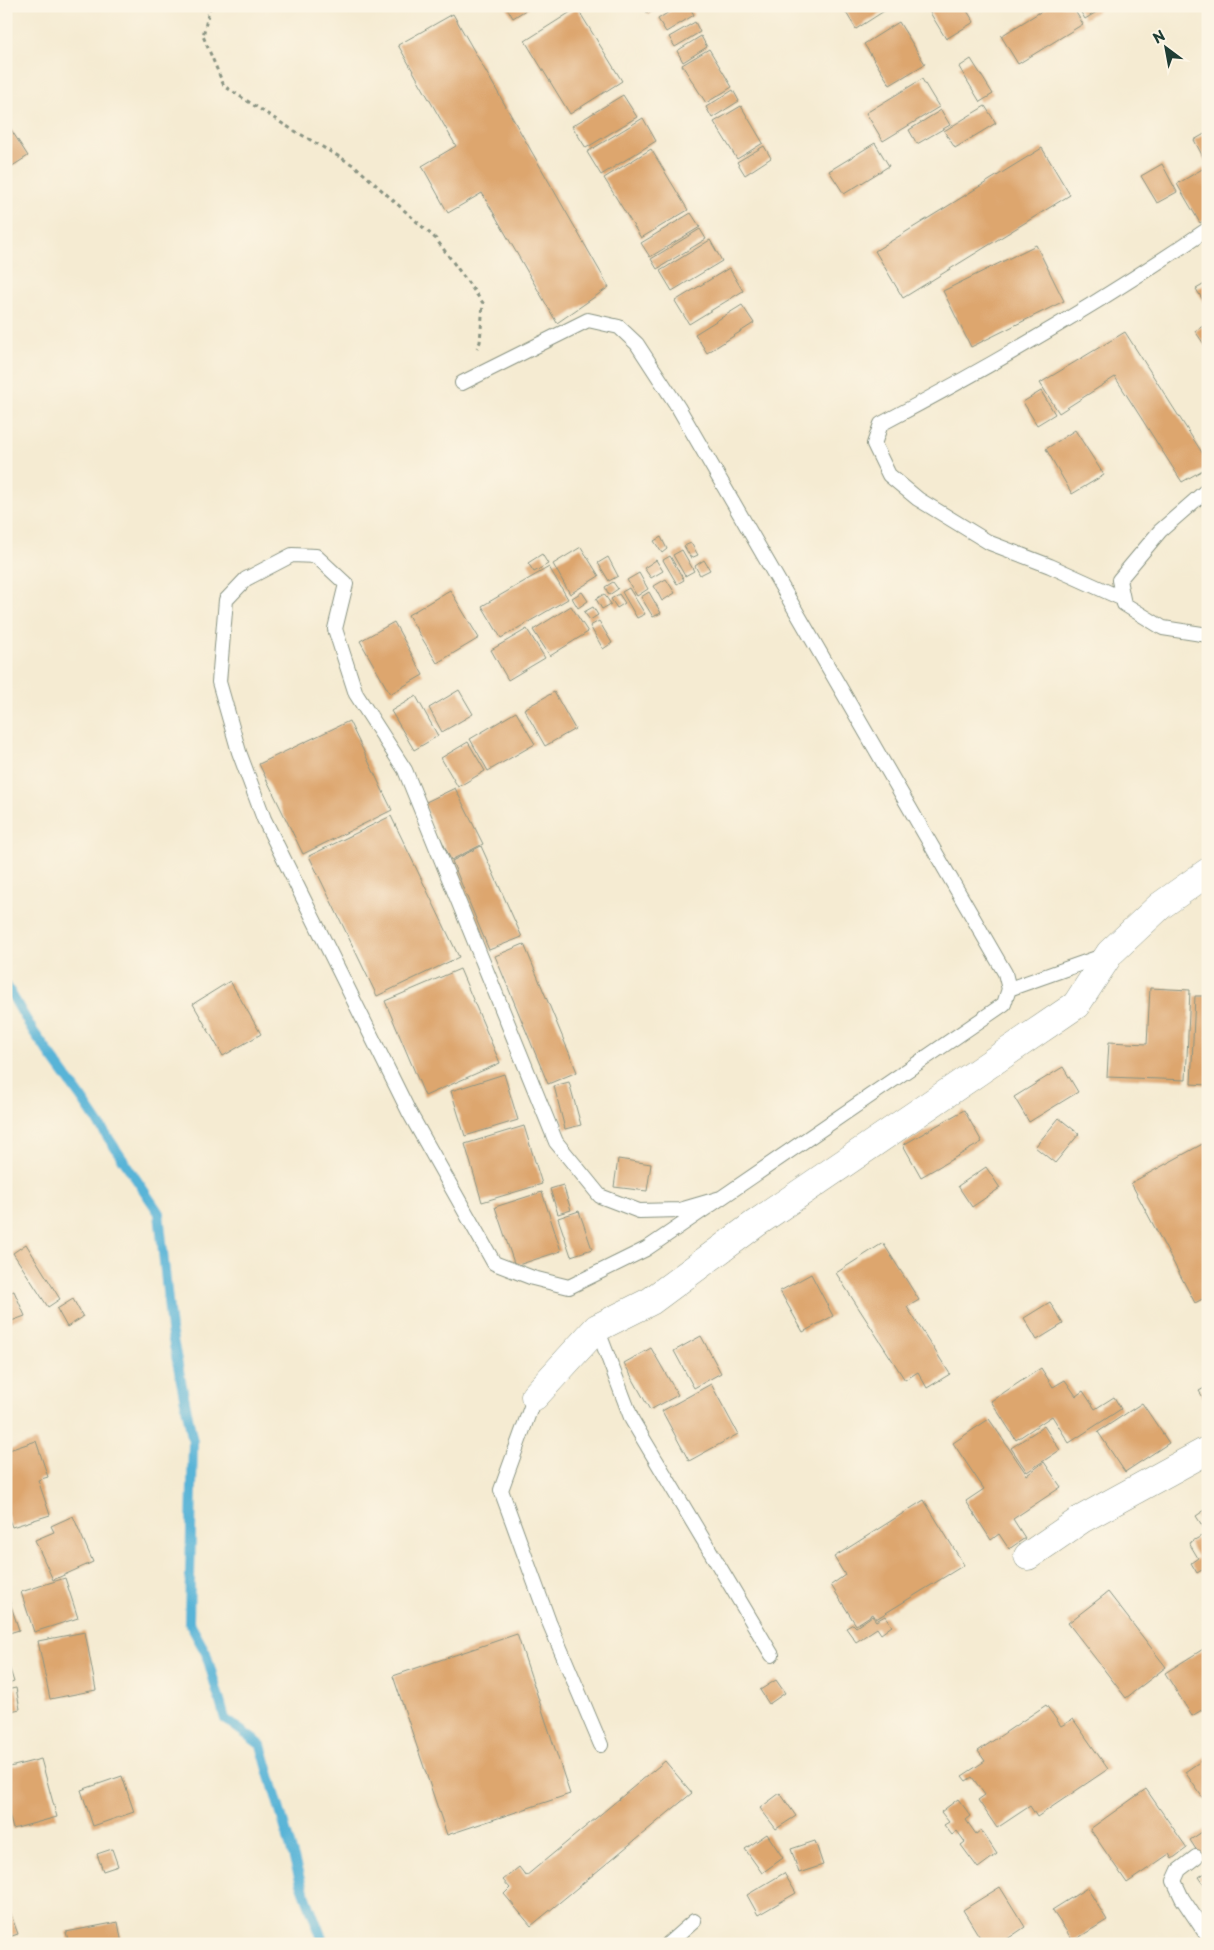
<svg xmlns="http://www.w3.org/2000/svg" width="1214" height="1950" font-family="'Playpen Sans',sans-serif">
  <rect width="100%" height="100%" fill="#fcf5e5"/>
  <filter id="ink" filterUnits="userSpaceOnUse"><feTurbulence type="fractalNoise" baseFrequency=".02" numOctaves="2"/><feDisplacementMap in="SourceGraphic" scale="10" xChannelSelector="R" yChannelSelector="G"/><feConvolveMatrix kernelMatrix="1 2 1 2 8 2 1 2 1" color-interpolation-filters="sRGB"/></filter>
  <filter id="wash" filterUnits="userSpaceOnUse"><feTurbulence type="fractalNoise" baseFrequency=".0096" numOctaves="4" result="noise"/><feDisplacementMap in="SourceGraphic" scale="20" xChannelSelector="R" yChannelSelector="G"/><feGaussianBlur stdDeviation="1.12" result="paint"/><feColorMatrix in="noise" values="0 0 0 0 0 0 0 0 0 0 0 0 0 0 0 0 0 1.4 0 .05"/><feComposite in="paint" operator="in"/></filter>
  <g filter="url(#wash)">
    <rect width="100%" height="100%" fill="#f5ebd2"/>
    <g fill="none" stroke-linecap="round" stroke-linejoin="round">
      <path stroke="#59b4d7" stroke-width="10" d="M 6,985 L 33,1031 L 80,1096 L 159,1213 L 171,1330 L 193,1442 L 189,1622 L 206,1653 L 225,1719 L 261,1745 L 301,1883 L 324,1944"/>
    </g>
    <g id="blocks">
      <path fill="#dda66e" d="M 506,6 L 532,6 L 513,18 Z
        M 643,6 L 661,6 L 648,14 Z
        M 678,6 L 689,6 L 694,15 L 666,32 L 658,19 Z
        M 842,6 L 892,6 L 856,29 Z
        M 926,6 L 964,6 L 974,22 L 946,39 Z
        M 1050,6 L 1072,6 L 1083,24 L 1018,64 L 1001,36 Z
        M 1077,6 L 1106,6 L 1085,19 Z
        M 577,8 L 622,81 L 570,114 L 525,41 Z
        M 453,14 L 609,287 L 557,323 L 482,193 L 448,213 L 422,166 L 456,146 L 398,45 Z
        M 695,22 L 700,32 L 675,47 L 669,37 Z
        M 899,22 L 925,64 L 890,85 L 864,44 Z
        M 701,36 L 707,47 L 683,62 L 677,51 Z
        M 709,49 L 732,87 L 706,103 L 682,65 Z
        M 971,59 L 993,94 L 980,102 L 959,67 Z
        M 922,79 L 939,107 L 883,141 L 866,113 Z
        M 733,90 L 739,101 L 712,118 L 706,107 Z
        M 623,95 L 637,117 L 586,148 L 572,126 Z
        M 741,106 L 763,143 L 737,159 L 714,122 Z
        M 985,106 L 996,123 L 955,148 L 944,131 Z
        M 6,109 L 11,116 L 6,120 Z
        M 941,110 L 950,125 L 917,144 L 909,130 Z
        M 643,118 L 656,141 L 601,175 L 587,152 Z
        M 10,128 L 28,156 L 6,170 L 6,130 Z
        M 1208,132 L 1208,166 L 1194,140 Z
        M 875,143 L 889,166 L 844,194 L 829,171 Z
        M 764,146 L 771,158 L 745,175 L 737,162 Z
        M 1042,148 L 1070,195 L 903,298 L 875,251 Z
        M 651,149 L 688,210 L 641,238 L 604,178 Z
        M 1162,164 L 1177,192 L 1157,203 L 1141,176 Z
        M 1204,168 L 1208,175 L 1208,218 L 1200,223 L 1177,184 Z
        M 691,213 L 700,227 L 650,257 L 641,243 Z
        M 700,229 L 706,239 L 657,269 L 651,259 Z
        M 710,240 L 722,261 L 672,291 L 660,271 Z
        M 1036,245 L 1064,301 L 971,347 L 943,291 Z
        M 729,268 L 743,291 L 689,324 L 675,301 Z
        M 1208,282 L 1208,308 L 1196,289 Z
        M 742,305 L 754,323 L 707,353 L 695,334 Z
        M 1208,323 L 1208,350 L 1195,331 Z
        M 1125,332 L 1208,462 L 1208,467 L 1182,482 L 1115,377 L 1059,413 L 1040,383 Z
        M 1041,391 L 1055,414 L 1037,425 L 1023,402 Z
        M 1075,430 L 1104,475 L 1072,494 L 1046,449 Z
        M 661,537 L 667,549 L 662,553 L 654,541 Z
        M 691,543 L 698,555 L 691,558 L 684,546 Z
        M 581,547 L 599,576 L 570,594 L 553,564 Z
        M 682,550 L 694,571 L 685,576 L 673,555 Z
        M 542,554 L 548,564 L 534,572 L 528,563 Z
        M 670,556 L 684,580 L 677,584 L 663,560 Z
        M 608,557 L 618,576 L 609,581 L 598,563 Z
        M 656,560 L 663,571 L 651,578 L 644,568 Z
        M 704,560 L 710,570 L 700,575 L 695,566 Z
        M 549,567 L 568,599 L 501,638 L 482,606 Z
        M 639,573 L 648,589 L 637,596 L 627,580 Z
        M 666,579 L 675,593 L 662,601 L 654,586 Z
        M 613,582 L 618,589 L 609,595 L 605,587 Z
        M 629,588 L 645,614 L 637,618 L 622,592 Z
        M 450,590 L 479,638 L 437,663 L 408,615 Z
        M 582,592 L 588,601 L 578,608 L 572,598 Z
        M 649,592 L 661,613 L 653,617 L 641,597 Z
        M 604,594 L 611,604 L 602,609 L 596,599 Z
        M 619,594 L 625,603 L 617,608 L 611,599 Z
        M 571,606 L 588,632 L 550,656 L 533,630 Z
        M 593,607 L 598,615 L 590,620 L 584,612 Z
        M 599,621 L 612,643 L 603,649 L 590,626 Z
        M 394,622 L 423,675 L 390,694 L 360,641 Z
        M 527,629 L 545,658 L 508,680 L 491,650 Z
        M 459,690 L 473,714 L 442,732 L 429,708 Z
        M 554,692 L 575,729 L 545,746 L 524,709 Z
        M 416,696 L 438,736 L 414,750 L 391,711 Z
        M 516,712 L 535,744 L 488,771 L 470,739 Z
        M 349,721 L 392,810 L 303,854 L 259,764 Z
        M 468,742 L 485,771 L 458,787 L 441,758 Z
        M 455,788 L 483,844 L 451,860 L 424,803 Z
        M 391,816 L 459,957 L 377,996 L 309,856 Z
        M 481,846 L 522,937 L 489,950 L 452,861 Z
        M 524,944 L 577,1072 L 548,1084 L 495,956 Z
        M 460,969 L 500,1063 L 425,1096 L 385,1001 Z
        M 230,981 L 261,1034 L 223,1056 L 193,1004 Z
        M 1150,988 L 1190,990 L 1186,1080 L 1107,1077 L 1109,1042 L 1147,1044 Z
        M 1195,996 L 1208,996 L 1208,1085 L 1191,1084 Z
        M 1063,1067 L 1078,1092 L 1029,1122 L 1014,1097 Z
        M 504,1074 L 518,1120 L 465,1136 L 451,1091 Z
        M 569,1082 L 581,1125 L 565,1129 L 554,1086 Z
        M 964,1110 L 982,1142 L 921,1177 L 903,1145 Z
        M 1059,1118 L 1079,1134 L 1055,1163 L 1035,1147 Z
        M 524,1126 L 542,1184 L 482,1202 L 465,1144 Z
        M 1208,1141 L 1208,1296 L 1195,1303 L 1131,1183 Z
        M 618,1159 L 651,1164 L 647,1191 L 614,1187 Z
        M 986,1167 L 1000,1188 L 972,1207 L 958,1186 Z
        M 563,1185 L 571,1210 L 558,1214 L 550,1189 Z
        M 542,1192 L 561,1251 L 515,1266 L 495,1207 Z
        M 579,1211 L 592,1249 L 571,1256 L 558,1218 Z
        M 883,1243 L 919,1300 L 907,1307 L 950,1374 L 927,1388 L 918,1372 L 905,1380 L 836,1273 Z
        M 26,1244 L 60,1299 L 48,1307 L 13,1253 Z
        M 811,1274 L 833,1316 L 803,1332 L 780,1291 Z
        M 14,1291 L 25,1316 L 6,1323 L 6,1294 Z
        M 73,1299 L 83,1317 L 67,1327 L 57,1309 Z
        M 1050,1302 L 1063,1324 L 1037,1340 L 1024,1318 Z
        M 701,1336 L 721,1373 L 694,1388 L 674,1351 Z
        M 651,1348 L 678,1395 L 650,1410 L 624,1363 Z
        M 1041,1368 L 1053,1387 L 1065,1380 L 1076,1396 L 1083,1391 L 1095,1409 L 1114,1397 L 1121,1409 L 1069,1443 L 1052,1416 L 1016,1440 L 991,1401 Z
        M 711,1384 L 738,1434 L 689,1461 L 662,1411 Z
        M 1208,1386 L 1208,1405 L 1199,1391 Z
        M 1142,1403 L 1169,1443 L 1125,1472 L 1098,1432 Z
        M 989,1419 L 1027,1475 L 1044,1462 L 1061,1487 L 1013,1519 L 1025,1538 L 1009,1549 L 999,1534 L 991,1540 L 966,1501 L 984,1489 L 953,1443 Z
        M 1044,1426 L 1060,1450 L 1027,1472 L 1011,1448 Z
        M 36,1441 L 48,1477 L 38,1480 L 50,1515 L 12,1527 L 6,1512 L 6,1451 Z
        M 924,1500 L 964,1565 L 876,1619 L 873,1614 L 856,1625 L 831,1585 L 845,1575 L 834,1557 Z
        M 1208,1508 L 1208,1573 L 1205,1568 L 1197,1573 L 1191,1563 L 1198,1558 L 1189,1543 L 1207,1533 L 1196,1516 Z
        M 73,1516 L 93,1562 L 53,1580 L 35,1540 L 54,1532 L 51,1526 Z
        M 65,1578 L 78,1618 L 34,1632 L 21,1592 Z
        M 6,1591 L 19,1630 L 6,1634 Z
        M 1108,1592 L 1166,1667 L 1126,1698 L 1068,1623 Z
        M 872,1616 L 876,1621 L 885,1616 L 892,1626 L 881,1634 L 877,1628 L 856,1642 L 846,1628 L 853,1624 L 856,1627 Z
        M 85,1632 L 96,1690 L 50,1699 L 38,1641 Z
        M 517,1634 L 570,1794 L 447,1835 L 393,1676 Z
        M 1208,1646 L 1208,1706 L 1192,1716 L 1165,1673 Z
        M 6,1657 L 14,1682 L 6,1685 Z
        M 776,1680 L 785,1693 L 769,1704 L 760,1690 Z
        M 16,1688 L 20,1709 L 6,1712 L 6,1690 Z
        M 1046,1705 L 1061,1726 L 1073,1719 L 1108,1769 L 1037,1817 L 1030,1806 L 997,1828 L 978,1800 L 985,1795 L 972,1777 L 966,1781 L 962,1776 L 985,1761 L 978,1751 Z
        M 1208,1756 L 1208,1799 L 1205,1801 L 1185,1772 Z
        M 41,1759 L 57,1817 L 13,1829 L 6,1803 L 6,1768 Z
        M 665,1761 L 692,1793 L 531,1926 L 504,1894 L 510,1888 L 503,1880 L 519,1867 L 526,1876 Z
        M 122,1776 L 134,1812 L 93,1826 L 81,1790 Z
        M 1146,1789 L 1187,1848 L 1172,1859 L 1169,1854 L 1127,1883 L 1090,1829 Z
        M 780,1793 L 796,1816 L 776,1829 L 760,1808 Z
        M 958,1799 L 971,1816 L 966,1820 L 976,1834 L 981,1830 L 997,1854 L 978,1868 L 961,1845 L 965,1842 L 957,1831 L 952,1835 L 944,1825 L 949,1822 L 941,1812 Z
        M 1208,1828 L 1208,1864 L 1206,1865 L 1190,1840 Z
        M 767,1834 L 783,1858 L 762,1873 L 745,1849 Z
        M 815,1841 L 823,1865 L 799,1873 L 791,1849 Z
        M 112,1849 L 118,1866 L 103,1871 L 97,1854 Z
        M 1208,1871 L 1208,1890 L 1199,1877 Z
        M 784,1873 L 796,1893 L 758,1915 L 747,1895 Z
        M 1000,1887 L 1025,1927 L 1000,1944 L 984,1944 L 963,1910 Z
        M 1087,1888 L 1107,1920 L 1073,1941 L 1052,1910 Z
        M 6,1901 L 18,1934 L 6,1938 Z
        M 118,1922 L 122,1944 L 69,1944 L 66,1932 Z"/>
    </g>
  </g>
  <g filter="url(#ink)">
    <use href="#blocks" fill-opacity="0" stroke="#8a9483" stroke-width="1"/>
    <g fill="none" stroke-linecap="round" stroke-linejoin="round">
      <g stroke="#8a9483" stroke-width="16">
        <path id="service" d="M 462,383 L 588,320 L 619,327 L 637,344 L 678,407 L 1005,973 L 1009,989 L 1004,1004 L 721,1198 L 680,1210 L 639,1211 L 600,1196 L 556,1142 L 405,770 L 356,694 L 335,629 L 346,584 L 316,556 L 292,555 L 246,579 L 226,600 L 219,682 L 239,752 L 264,819 L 409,1112 L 494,1263 L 533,1278 L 569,1287 L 646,1249 L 721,1198
          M 1208,489 L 1160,531 L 1119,580 L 1124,604 L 1163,628 L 1208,635
          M 1123,599 L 1050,566 L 990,543 L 918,499 L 889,475 L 874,444 L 881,424 C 993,365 1103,301 1208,229
          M 1009,989 L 1105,955
          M 597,1328 L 632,1420 L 772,1655
          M 535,1396 L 501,1490 L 549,1622 L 601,1745
          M 1196,1857 L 1179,1870 L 1174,1881 L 1182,1898 L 1208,1937
          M 668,1944 L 694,1921"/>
      </g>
      <g stroke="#8a9483" stroke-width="29">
        <path id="minor" d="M 535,1396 L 597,1328 L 651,1301 L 755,1224 L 1076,1005 L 1110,953 L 1160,906 L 1208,872
          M 1028,1556 L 1082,1519 L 1208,1450"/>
      </g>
      <path stroke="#8a9483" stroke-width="3" stroke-dasharray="4 4" stroke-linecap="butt" d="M 210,6 L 203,36 L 224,86 L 283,124 L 355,166 L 436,239 L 483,303 L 480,342 L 477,348"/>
      <use href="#service" stroke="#fff" stroke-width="14"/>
      <use href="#minor" stroke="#fff" stroke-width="28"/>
    </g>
  </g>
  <rect width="1214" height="1950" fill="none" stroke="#fcf5e5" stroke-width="25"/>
  <g transform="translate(1166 48) rotate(328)" stroke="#fcf5e5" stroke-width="4" paint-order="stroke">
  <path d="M0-4L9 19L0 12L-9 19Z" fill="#1f3d34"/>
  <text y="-8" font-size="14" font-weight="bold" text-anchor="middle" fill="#1f3d34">N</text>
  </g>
</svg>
